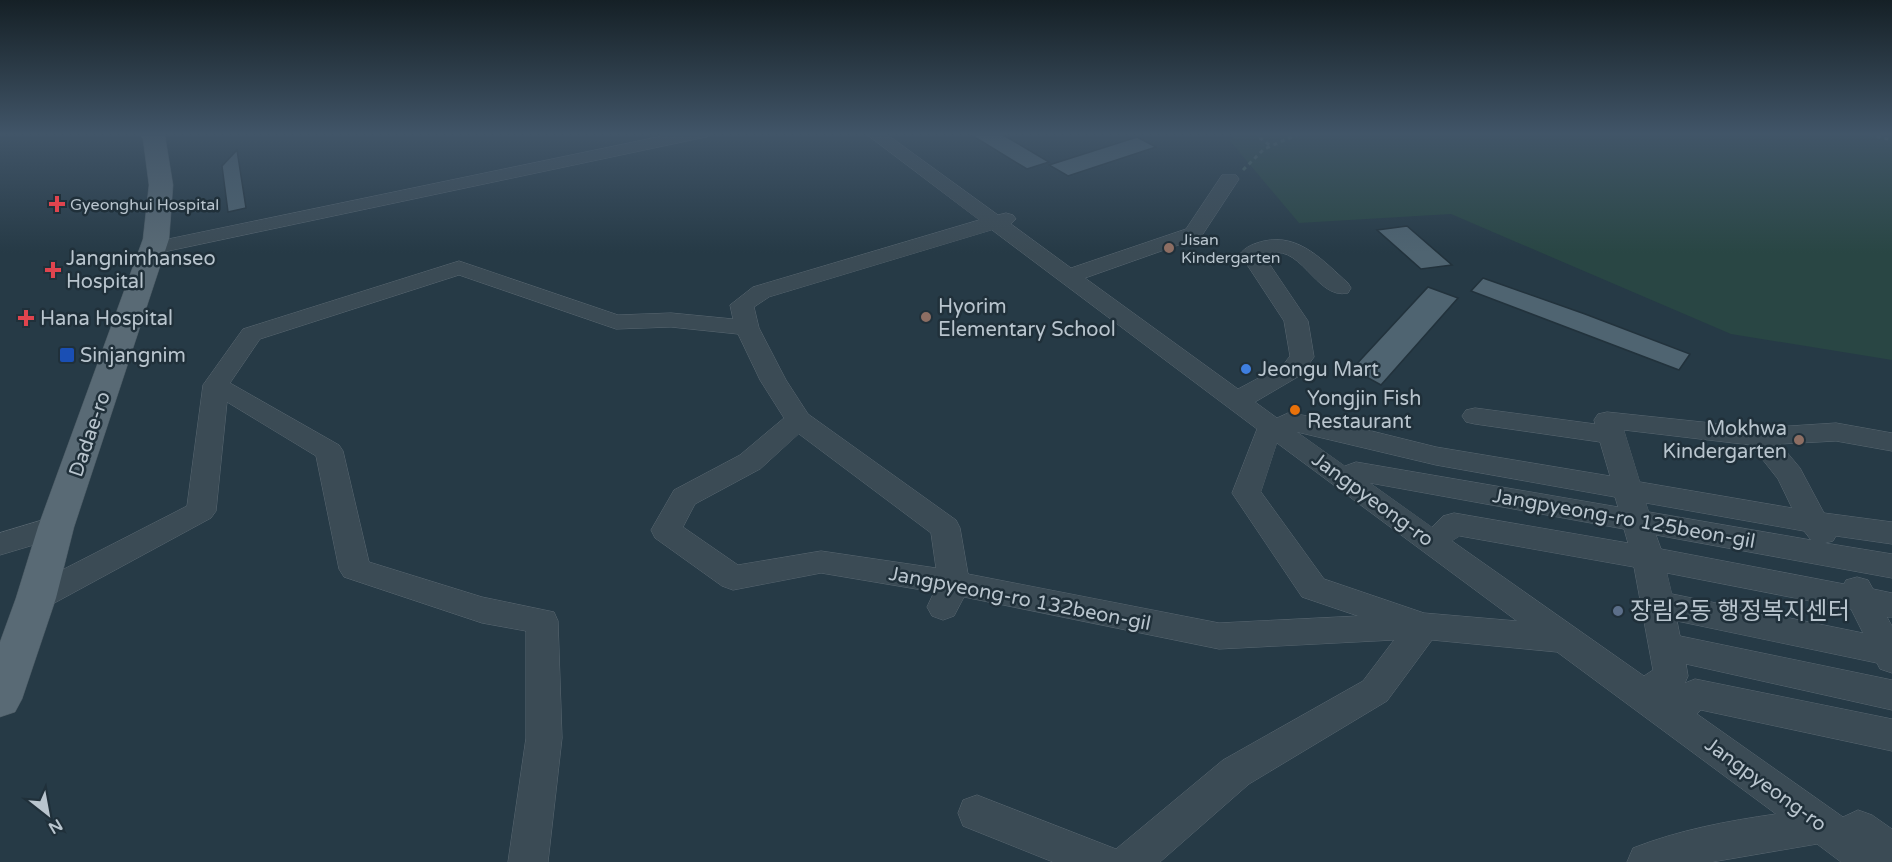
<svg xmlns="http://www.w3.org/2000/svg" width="1892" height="862" font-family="'Varela Round','Noto Sans KR',sans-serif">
  <rect width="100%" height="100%" fill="#263a46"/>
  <path fill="#294644" d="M 1236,133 L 1892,133 L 1892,360 L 1731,334 L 1451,214 L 1299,223 L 1230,141 Z"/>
  <path fill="#4f6471" stroke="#22323c" stroke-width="1.5" d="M 968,133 L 1000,133 L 1049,162 L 1027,169 Z
    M 1137,137 L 1156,147 L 1068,176 L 1049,165 Z
    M 237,150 L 246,208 L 228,212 L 222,166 Z
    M 1407,226 L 1452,265 L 1421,269 L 1377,230 Z
    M 1483,278 L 1585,314 L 1690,354 L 1679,370 L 1471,291 Z
    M 1428,287 L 1458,298 L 1381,385 L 1352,369 Z"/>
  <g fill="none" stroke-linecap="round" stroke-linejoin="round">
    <g stroke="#5a6872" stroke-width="1">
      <path id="minor" d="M 677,133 L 710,133 L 707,137 L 701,138 L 154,254 L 146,253 L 143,248 L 146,243 L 154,242 Z
        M 865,133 L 885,133 L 998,215 L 1006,213 L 1013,215 L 1016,219 L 1011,224 L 1071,268 L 1186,229 L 1222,175 L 1236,175 L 1239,179 L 1201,237 L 1085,278 L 1238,389 L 1283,365 L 1290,356 L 1284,321 L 1240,254 C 1245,247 1255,243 1264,241 C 1300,233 1324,262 1348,283 L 1351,288 L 1348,293 C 1315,301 1300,237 1264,256 L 1308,321 L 1314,357 L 1301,375 L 1255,402 L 1277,418 L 1288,413 L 1315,417 L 1436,447 L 1610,476 L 1600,442 L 1475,424 L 1466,422 L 1462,416 L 1466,410 L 1475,408 L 1595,424 L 1594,420 L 1598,414 L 1607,412 L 1759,428 L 1836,423 L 1892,433 L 1892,451 L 1836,441 L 1780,444 L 1800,468 L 1824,513 L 1892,522 L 1892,544 L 1836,536 L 1833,541 L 1825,543 L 1892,554 L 1892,578 L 1656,535 L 1661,549 L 1844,584 L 1846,580 L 1857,577 L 1868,580 L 1873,589 L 1892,593 L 1892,617 L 1887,617 L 1892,626 L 1892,673 L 1880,669 L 1877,663 L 1677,621 L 1680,636 L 1892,680 L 1892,710 L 1686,664 L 1688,676 L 1685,683 L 1695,679 L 1892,719 L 1892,751 L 1701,710 L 1697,714 L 1843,817 L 1858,810 L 1872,815 L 1892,829 L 1892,862 L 1841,862 L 1817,844 L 1712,862 L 1627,862 L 1633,848 C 1679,830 1727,821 1776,814 L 1557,652 L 1432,640 L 1387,701 L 1249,784 L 1160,862 L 1053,862 L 963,826 L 958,813 L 963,800 L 977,795 L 1116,849 L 1223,760 L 1363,681 L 1394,640 L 1219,649 L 964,597 L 954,616 L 943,620 L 932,616 L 927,607 L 934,592 L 821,573 L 733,590 L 722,586 L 655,538 L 651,530 L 674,490 L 740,455 L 784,418 L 760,380 L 738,334 L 671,327 L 616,329 L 459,275 L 260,339 L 230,383 L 339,445 L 343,451 L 369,562 L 482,597 L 554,612 L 558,621 L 562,738 L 548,862 L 508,862 L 526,738 L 526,631 L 482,623 L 344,577 L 339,569 L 316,456 L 227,402 L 216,511 L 211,518 L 47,607 L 36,610 L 25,607 L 20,598 L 25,589 L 187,506 L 203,385 L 243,329 L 459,261 L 618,315 L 671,313 L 733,319 L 730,305 L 753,287 L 979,220 ZM 992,230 L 1257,429 L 1232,493 L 1302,597 L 1358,616 L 1219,623 L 968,574 L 960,528 L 956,520 L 808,414 L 786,380 L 759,328 L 754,307 L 769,297 ZM 1624,430 L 1751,445 L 1778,479 L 1792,508 L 1640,482 ZM 1297,432 L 1436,465 L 1615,497 L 1618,507 L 1356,462 L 1345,466 ZM 799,434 L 931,533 L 936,568 L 821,551 L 738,565 L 683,527 L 695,504 L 760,469 ZM 1277,443 L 1517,621 L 1424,613 L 1324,579 L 1261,492 ZM 1370,483 L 1624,529 L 1628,543 L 1454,513 L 1443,516 L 1432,527 ZM 1646,503 L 1804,531 L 1811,540 L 1649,512 ZM 1460,536 L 1634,567 L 1653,670 L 1644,676 L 1452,541 ZM 1667,573 L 1851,609 L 1863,633 L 1672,594 Z
        M 56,516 L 67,519 L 71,527 L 67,535 L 0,555 L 0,533 Z"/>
    </g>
    <g stroke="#485761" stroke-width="1">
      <path id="major" d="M 138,133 L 163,133 L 165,136 L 173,185 L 169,239 L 74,527 L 56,598 L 22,699 L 15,712 L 0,717 L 0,642 L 16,598 L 38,527 L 143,239 L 149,185 L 143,139 Z"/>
    </g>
    <path stroke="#496462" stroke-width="3" stroke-dasharray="4 4" stroke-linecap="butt" d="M 1261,133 L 1257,136 L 1271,146
      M 1861,133 L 1892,140
      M 1243,170 L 1264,149 L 1301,133"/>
    <use href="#minor" fill="#3b4b55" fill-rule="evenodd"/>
    <use href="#major" fill="#596a75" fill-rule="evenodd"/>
  </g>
  <linearGradient id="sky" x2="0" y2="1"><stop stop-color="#152026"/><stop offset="0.53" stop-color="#415568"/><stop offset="1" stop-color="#415568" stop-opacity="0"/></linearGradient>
  <rect width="1892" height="253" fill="url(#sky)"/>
  <g fill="#e0444e" stroke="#20303a" stroke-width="2">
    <path d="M54 195h6v6h6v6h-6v6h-6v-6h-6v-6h6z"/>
    <path d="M50 261h6v6h6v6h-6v6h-6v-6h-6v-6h6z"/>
    <path d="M23 309h6v6h6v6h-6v6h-6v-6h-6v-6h6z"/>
  </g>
  <g fill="#8d6e63" stroke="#20303a" stroke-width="2">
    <circle cx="1169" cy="248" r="6"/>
    <circle cx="926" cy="317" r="6"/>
    <circle cx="1799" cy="440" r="6"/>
  </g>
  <rect fill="#1a4fb4" stroke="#20303a" stroke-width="2" x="59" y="347" width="16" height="16" rx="3"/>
  <circle fill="#3f7fe0" stroke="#20303a" stroke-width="2" cx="1246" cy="369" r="6"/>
  <circle fill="#e8710a" stroke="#20303a" stroke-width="2" cx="1295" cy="410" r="6"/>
  <circle fill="#5c6f8a" stroke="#20303a" stroke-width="2" cx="1618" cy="611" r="6"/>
  <g text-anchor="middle" stroke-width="5" stroke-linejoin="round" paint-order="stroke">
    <g font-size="16" fill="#b9c5ce" stroke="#20303a" text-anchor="start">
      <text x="70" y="210">Gyeonghui Hospital</text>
      <text x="1181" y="245">Jisan<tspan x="1181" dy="18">Kindergarten</tspan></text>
    </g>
    <g font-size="20" fill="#b9c5ce" stroke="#20303a" text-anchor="start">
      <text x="66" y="265">Jangnimhanseo<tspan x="66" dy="23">Hospital</tspan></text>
      <text x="938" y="313">Hyorim<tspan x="938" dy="23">Elementary School</tspan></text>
      <text x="40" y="325">Hana Hospital</text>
      <text x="80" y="362">Sinjangnim</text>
      <text x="1258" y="376">Jeongu Mart</text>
      <text x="1307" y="405">Yongjin Fish<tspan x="1307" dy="23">Restaurant</tspan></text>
      <text x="1787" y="435" text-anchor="end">Mokhwa<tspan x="1787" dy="23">Kindergarten</tspan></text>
    </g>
    <g font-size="20" fill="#b9c5ce" stroke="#20303a">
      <text transform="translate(89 434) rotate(-71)" y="7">Dadae-ro</text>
      <text transform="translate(1373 499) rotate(36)" y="7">Jangpyeong-ro</text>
      <text transform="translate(1624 518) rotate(10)" y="7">Jangpyeong-ro 125beon-gil</text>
      <text transform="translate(1020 598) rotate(11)" y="7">Jangpyeong-ro 132beon-gil</text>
      <text transform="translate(1766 784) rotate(36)" y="7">Jangpyeong-ro</text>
    </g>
    <g font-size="24" fill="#b9c5ce" stroke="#20303a" text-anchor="start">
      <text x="1630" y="619">장림2동 행정복지센터</text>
    </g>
  </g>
  <g transform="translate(48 814) rotate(149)" stroke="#20303a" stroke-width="4.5" paint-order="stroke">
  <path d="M0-4.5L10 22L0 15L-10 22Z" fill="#b9c5ce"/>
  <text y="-9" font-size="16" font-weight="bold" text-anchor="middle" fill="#b9c5ce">N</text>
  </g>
</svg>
